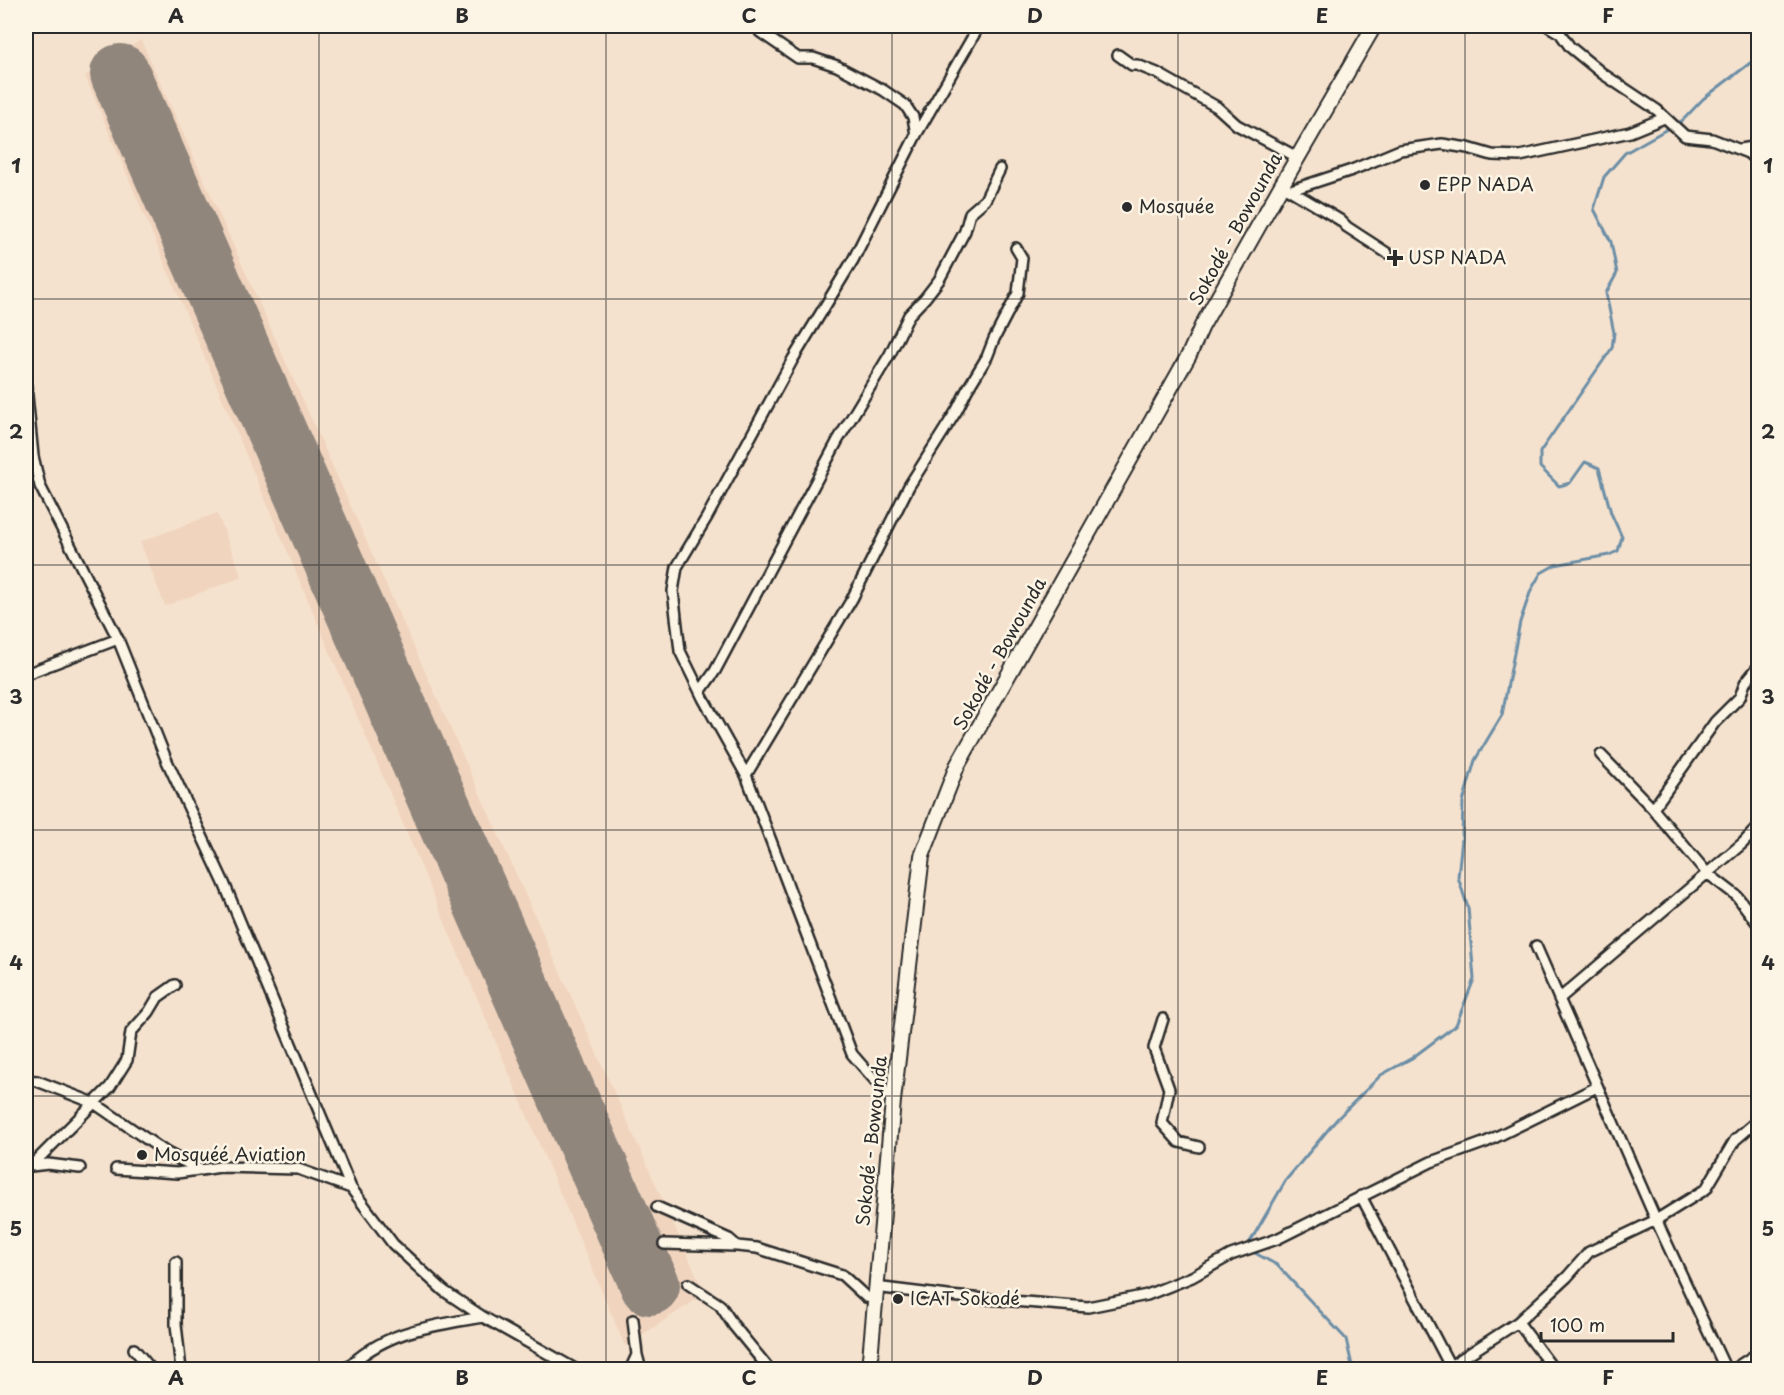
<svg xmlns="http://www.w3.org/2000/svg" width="1784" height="1395" font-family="'Playpen Sans',sans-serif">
  <rect width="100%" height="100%" fill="#f5e2ce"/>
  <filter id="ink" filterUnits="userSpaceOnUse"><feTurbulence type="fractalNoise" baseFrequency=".0167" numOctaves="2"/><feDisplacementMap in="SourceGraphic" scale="12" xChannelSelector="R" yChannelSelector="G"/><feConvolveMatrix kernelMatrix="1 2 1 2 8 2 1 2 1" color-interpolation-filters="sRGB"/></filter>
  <g filter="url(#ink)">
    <path fill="#f0d4be" d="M 141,40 L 705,1294 L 625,1346 L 85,76 Z
      M 217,513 L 242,577 L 165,606 L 140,542 Z"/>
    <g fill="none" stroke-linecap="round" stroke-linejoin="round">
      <path stroke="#6c8ea6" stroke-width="3" d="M 1250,1242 L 1286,1180 L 1337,1119 L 1381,1075 L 1412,1058 L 1456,1025 L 1474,979 L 1468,908 L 1458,877 L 1462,839 L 1463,802 L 1475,760 L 1502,715 L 1520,622 L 1531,590 L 1541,573 L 1555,565 L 1609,555 L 1618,551 L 1622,537 L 1611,513 L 1599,468 L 1585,462 L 1570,483 L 1559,486 L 1540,467 L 1540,452 L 1612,348 L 1614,333 L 1606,293 L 1617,273 L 1611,242 L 1594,209 L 1604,177 L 1625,153 L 1683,120 L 1703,99 L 1758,57
        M 1253,1252 L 1277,1265 L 1346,1339 L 1353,1370"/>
      <path stroke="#90867c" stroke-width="60" d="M 120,74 L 650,1285"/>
      <g stroke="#2b2b2b" stroke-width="14">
        <path id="street" d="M 1548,26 L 1560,33 L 1570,47 L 1603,74 L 1657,110 L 1685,136 L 1712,139 L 1748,153 L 1758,162
          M 760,32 L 798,58 L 813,58 L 837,66 L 883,90 L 905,105 L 913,117 L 916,135
          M 1118,55 L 1132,65 L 1137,65 L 1157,73 L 1217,107 L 1237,125 L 1297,157
          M 1741,149 L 1753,147 L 1758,151
          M 1288,189 L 1340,220 L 1347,227 L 1387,253
          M 1291,190 L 1352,170 L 1400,150 L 1442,144 L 1468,148 L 1492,155 L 1520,156 L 1630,132 L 1664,118
          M 26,386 L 33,456 L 40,486 L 118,639 L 166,759 L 224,883 L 351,1188 L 393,1244 L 444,1291 L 483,1317 L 577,1370
          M 1758,667 L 1745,683 L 1740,697 L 1715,722 L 1653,809 L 1707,873 L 1737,896 L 1758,924
          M 26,674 L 118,639
          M 700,692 L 715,671 L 838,440 L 890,354 L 909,315 L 925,298 L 939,280 L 965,231 L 970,213 L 985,200 L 1000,169
          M 1601,755 L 1653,809
          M 746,775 L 852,599 L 909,486 L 957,410 L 967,390 L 987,357 L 994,339 L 1018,293 L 1022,258 L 1016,248
          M 1536,946 L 1656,1220 L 1726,1370
          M 1559,999 L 1743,843 L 1758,827
          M 1163,1019 L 1154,1048 L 1169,1089 L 1162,1123 L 1179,1142 L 1199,1147
          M 26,1080 L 37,1081 L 94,1103 L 110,1087 L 127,1060 L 131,1032 L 149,1012 L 158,997 L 175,985
          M 893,1101 L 852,1054 L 746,775 L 703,698 L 680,651 L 673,591 L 677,567 L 707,517 L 793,359 L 853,260 L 916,135 L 979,26
          M 26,1165 L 31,1166 L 94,1103 L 167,1153 L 201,1170 L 220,1167 L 298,1169 L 351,1188
          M 31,1166 L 48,1164 L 80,1168
          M 116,1169 L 177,1173 L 198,1170
          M 1361,1196 L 1450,1366
          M 657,1207 L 729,1239 L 737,1246 L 757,1248 L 842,1275 L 866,1297 L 874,1298
          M 664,1244 L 737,1246
          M 176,1262 L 176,1324 L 181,1370
          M 688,1284 L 720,1305 L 734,1326 L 770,1370
          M 875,1287 L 948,1296 L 1088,1307 L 1147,1295 L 1192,1277 L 1231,1255 L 1277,1239 L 1431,1162 L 1486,1142 L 1597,1087
          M 633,1320 L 637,1355 L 641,1370
          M 1518,1322 L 1554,1370
          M 134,1349 L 152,1370
          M 345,1370 C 385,1330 431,1326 483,1317
          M 630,1370 L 637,1355
          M 1444,1370 L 1518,1322 L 1567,1277 L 1589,1252 L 1656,1220 L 1706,1189 L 1735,1140 L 1758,1120
          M 1732,1370 L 1758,1353"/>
      </g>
      <g stroke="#2b2b2b" stroke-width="18">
        <path id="secondary" d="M 869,1370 L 893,1101 L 922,856 L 957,766 L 1189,355 L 1202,326 L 1280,188 L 1374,26"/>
      </g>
      <use href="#street" stroke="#fcf5e5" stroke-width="9"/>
      <use href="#secondary" stroke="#fcf5e5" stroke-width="14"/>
    </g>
  </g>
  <path fill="none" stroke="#2b2b2b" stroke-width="1.5" stroke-opacity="0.55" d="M 319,26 L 319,1370M 606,26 L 606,1370M 892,26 L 892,1370M 1178,26 L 1178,1370M 1465,26 L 1465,1370M 26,299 L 1758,299M 26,565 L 1758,565M 26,830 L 1758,830M 26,1096 L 1758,1096"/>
  <g fill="#2b2b2b" stroke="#fcf5e5" stroke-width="2">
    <circle cx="1425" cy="185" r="6"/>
    <circle cx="1127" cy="207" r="6"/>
    <path d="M1392 249h6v6h6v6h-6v6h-6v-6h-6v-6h6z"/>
    <circle cx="142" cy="1155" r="6"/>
    <circle cx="898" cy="1299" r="6"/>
  </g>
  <g text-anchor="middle" stroke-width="5" stroke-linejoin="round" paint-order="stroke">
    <g font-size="18" fill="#2b2b2b" stroke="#fcf5e5" text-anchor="start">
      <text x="1437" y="191">EPP NADA</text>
      <text x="1139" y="213">Mosquée</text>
      <text x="1408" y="264">USP NADA</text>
      <text x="154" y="1161">Mosquéé Aviation</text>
      <text x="910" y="1305">ICAT Sokodé</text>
    </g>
    <g font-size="18" fill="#2b2b2b" stroke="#fcf5e5">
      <text transform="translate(1236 229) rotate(-61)" y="6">Sokodé - Bowounda</text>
      <text transform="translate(1000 654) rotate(-61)" y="6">Sokodé - Bowounda</text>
      <text transform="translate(872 1141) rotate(-84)" y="6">Sokodé - Bowounda</text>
    </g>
  </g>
  <rect width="1784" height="1395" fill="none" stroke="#fcf5e5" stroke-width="66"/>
  <path d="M1541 1332v9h132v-9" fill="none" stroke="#2b2b2b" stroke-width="3"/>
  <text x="1550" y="1332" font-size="18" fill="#2b2b2b" stroke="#fcf5e5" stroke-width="4.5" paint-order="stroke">100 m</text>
  <rect x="33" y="33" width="1718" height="1329" fill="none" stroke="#2b2b2b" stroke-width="2"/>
  <g font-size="20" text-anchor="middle" font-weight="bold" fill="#2b2b2b">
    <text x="176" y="23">A</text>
    <text x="462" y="23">B</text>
    <text x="749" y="23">C</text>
    <text x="1035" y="23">D</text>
    <text x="1322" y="23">E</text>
    <text x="1608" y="23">F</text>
    <text x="16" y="173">1</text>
    <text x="1768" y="173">1</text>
    <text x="16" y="439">2</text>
    <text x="1768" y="439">2</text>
    <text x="16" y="704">3</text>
    <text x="1768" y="704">3</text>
    <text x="16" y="970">4</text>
    <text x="1768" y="970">4</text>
    <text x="16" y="1236">5</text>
    <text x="1768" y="1236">5</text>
    <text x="176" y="1385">A</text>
    <text x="462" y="1385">B</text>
    <text x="749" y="1385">C</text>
    <text x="1035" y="1385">D</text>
    <text x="1322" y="1385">E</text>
    <text x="1608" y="1385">F</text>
  </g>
</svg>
